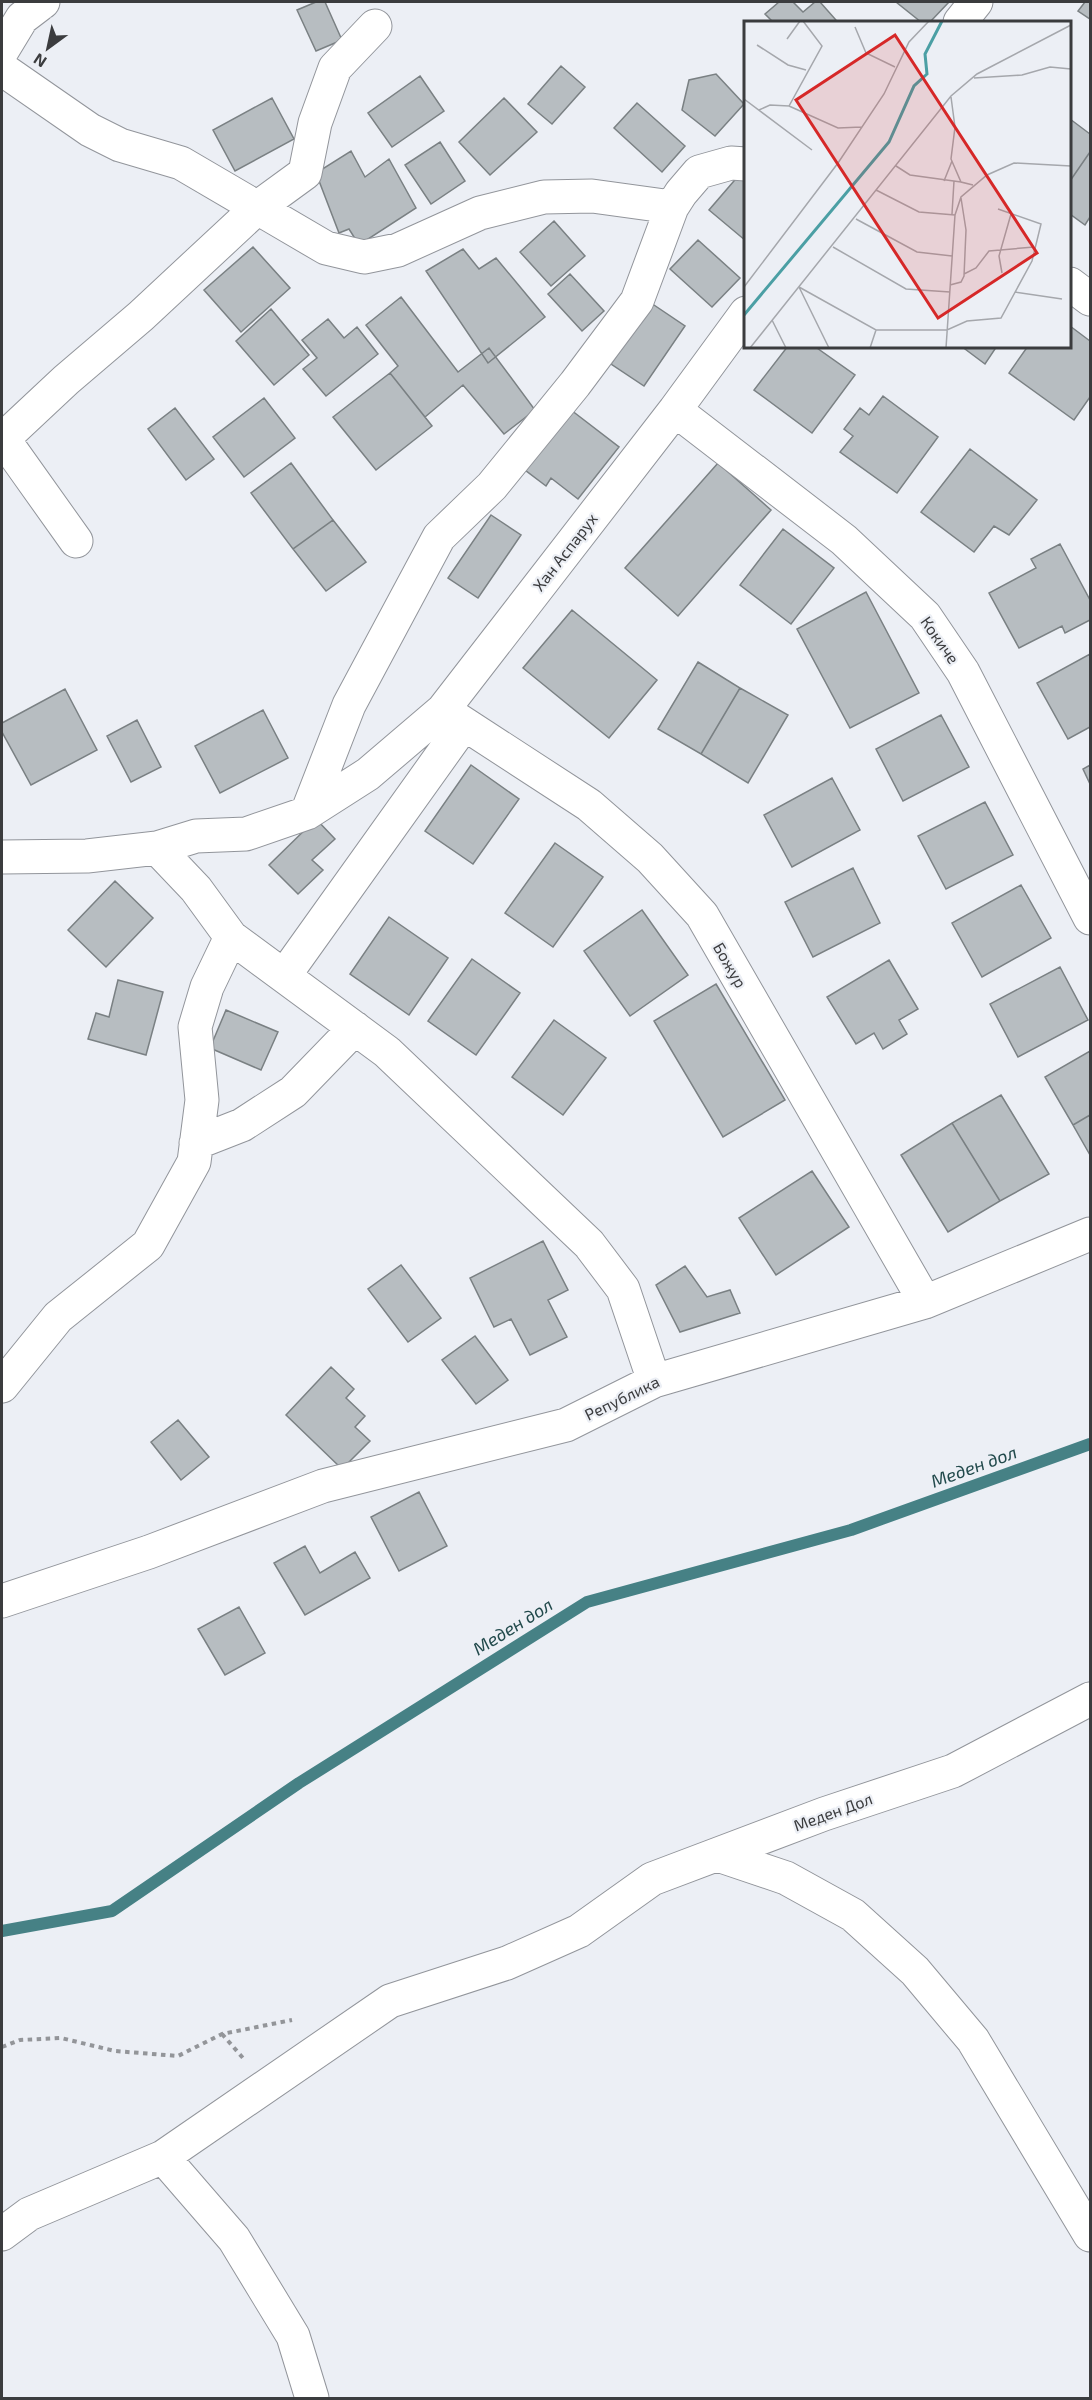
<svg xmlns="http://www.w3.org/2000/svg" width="1092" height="2400" font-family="'Exo 2',sans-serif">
  <rect width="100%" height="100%" fill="#eceff5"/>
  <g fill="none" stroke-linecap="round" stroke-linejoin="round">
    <path stroke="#468185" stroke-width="12" d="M 2,1931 L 112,1911 L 299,1783 L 587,1602 L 851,1530 L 1090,1444"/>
  </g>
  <path fill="#b7bdc1" stroke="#7a8083" stroke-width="1.5" d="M 316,2 L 325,2 L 342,40 L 316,51 L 297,10 Z
    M 779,2 L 793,2 L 803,12 L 815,2 L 820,2 L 836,20 L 833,22 L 773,22 L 765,14 Z
    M 896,2 L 949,2 L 930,22 L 921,22 Z
    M 1085,2 L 1090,2 L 1090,19 L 1078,11 Z
    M 561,66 L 585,87 L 552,124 L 528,104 Z
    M 716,74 L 744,104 L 715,136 L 682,110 L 689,80 Z
    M 420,76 L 444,111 L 392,147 L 368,113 Z
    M 272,98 L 294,139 L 235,171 L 213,130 Z
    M 504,98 L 537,132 L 490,175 L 459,142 Z
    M 637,103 L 685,146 L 662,172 L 614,128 Z
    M 1070,119 L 1090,134 L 1090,152 L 1070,181 Z
    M 440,142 L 465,181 L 431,204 L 405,165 Z
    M 351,151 L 365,177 L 389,159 L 416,208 L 359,245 L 349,229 L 339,233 L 316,173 Z
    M 1090,152 L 1090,217 L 1085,225 L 1070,214 L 1070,181 Z
    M 746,167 L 746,241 L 709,210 Z
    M 554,221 L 585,256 L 551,286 L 520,252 Z
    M 698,240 L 740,278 L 712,307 L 670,269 Z
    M 253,247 L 290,288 L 241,332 L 204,290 Z
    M 463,249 L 479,269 L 496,258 L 545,317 L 488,363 L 426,271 Z
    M 570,274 L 604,311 L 582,331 L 548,294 Z
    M 401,297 L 458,372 L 489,348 L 535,410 L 504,434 L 463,385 L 425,417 L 390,373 L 398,366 L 366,325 Z
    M 651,303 L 685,326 L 644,386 L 611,364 Z
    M 271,309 L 309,355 L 274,385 L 236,341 Z
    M 328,319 L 344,338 L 357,327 L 378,354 L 326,396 L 303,369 L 317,358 L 302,340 Z
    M 1070,326 L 1090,341 L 1090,397 L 1074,420 L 1009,373 L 1028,346 L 1070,346 Z
    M 788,346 L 814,346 L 855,375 L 812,433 L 754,390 Z
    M 961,346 L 997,346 L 985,364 Z
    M 390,373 L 432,426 L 376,470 L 333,417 Z
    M 883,396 L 938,437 L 897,493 L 840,452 L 853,436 L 844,429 L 860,408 L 869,415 Z
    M 264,398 L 295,438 L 244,477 L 213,437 Z
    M 175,408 L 214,459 L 186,480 L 148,429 Z
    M 571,410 L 619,447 L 578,499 L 551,478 L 546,486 L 525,470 Z
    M 970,449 L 1037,500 L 1009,535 L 994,526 L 974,552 L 921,512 Z
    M 291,463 L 333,520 L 293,549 L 251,493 Z
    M 718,463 L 771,510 L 678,616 L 625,568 Z
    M 491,515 L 521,535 L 478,598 L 448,578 Z
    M 333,520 L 366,562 L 326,591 L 293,549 Z
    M 783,529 L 834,568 L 791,624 L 740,585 Z
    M 1060,544 L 1090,600 L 1090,620 L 1065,633 L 1062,626 L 1019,648 L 989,593 L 1036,568 L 1031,559 Z
    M 866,592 L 919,693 L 850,728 L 797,629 Z
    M 572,610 L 657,680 L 609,738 L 523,668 Z
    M 1090,654 L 1090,727 L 1068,739 L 1037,683 Z
    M 698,662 L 740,688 L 701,754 L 658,729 Z
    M 740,688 L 788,715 L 748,783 L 701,754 Z
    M 65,689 L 97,750 L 31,785 L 2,732 L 2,723 Z
    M 263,710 L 288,758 L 220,793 L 195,746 Z
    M 941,715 L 969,767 L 903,801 L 876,749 Z
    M 137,720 L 161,767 L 131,782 L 107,736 Z
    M 471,765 L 519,799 L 473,864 L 425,831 Z
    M 1090,765 L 1090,784 L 1083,769 Z
    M 832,778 L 860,830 L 792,867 L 764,815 Z
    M 985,802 L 1013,855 L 946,889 L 918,836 Z
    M 316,819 L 335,839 L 312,860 L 323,870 L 298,894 L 269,865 Z
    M 555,843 L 603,877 L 553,947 L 505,913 Z
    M 853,868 L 880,923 L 813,957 L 785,902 Z
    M 115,881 L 153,918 L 106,967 L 68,930 Z
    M 1021,885 L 1051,938 L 982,977 L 952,923 Z
    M 642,910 L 688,975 L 630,1016 L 584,951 Z
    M 389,917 L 448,958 L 409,1015 L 350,974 Z
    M 472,959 L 520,993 L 476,1055 L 428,1021 Z
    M 889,960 L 918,1009 L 899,1020 L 907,1034 L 883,1049 L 874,1033 L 856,1044 L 827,997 Z
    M 1060,967 L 1088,1020 L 1018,1057 L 990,1004 Z
    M 118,980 L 163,992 L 146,1055 L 88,1039 L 96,1013 L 109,1017 Z
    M 716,984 L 785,1100 L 723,1137 L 654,1021 Z
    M 226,1010 L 278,1032 L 261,1070 L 210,1048 Z
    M 554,1020 L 606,1058 L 563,1115 L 512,1077 Z
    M 1090,1051 L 1090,1115 L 1073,1125 L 1045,1077 Z
    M 1001,1095 L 1049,1174 L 1000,1201 L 952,1123 Z
    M 1090,1115 L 1090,1155 L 1073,1125 Z
    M 952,1123 L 1000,1201 L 948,1232 L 901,1155 Z
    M 812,1171 L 849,1227 L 776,1275 L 739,1218 Z
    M 543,1241 L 568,1290 L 548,1300 L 567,1337 L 530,1355 L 511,1319 L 494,1327 L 470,1278 Z
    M 401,1265 L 441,1318 L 408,1342 L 368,1289 Z
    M 685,1266 L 707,1297 L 730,1290 L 740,1313 L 680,1332 L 656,1285 Z
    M 475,1336 L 508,1380 L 476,1404 L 442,1360 Z
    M 331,1367 L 354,1389 L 346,1398 L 365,1416 L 355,1427 L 370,1441 L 342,1469 L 286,1415 Z
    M 178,1420 L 209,1457 L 181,1480 L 151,1442 Z
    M 419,1492 L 447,1546 L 399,1571 L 371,1517 Z
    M 305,1546 L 320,1573 L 355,1552 L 370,1578 L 305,1615 L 274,1563 Z
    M 239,1607 L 265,1653 L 225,1675 L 198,1629 Z"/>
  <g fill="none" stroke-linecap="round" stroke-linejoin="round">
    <g stroke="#92959b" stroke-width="35">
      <path id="street" d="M 960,22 L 976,2
        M 2,51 L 22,18 L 43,2
        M 2,69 L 90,130 L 120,145 L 181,163 L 326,248 L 364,257 L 398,250 L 480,213 L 544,197 L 592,196 L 672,207
        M 1070,284 L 1090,299
        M 675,410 L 844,540 L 925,616 L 963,672 L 1090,918
        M 2,437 L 76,541
        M 3,439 L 66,380 L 141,316 L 257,208 L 305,173 L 315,123 L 335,68 L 375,26
        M 443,710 L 589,805 L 650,858 L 702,915 L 925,1302
        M 307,813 L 349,705 L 439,537 L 492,486 L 575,384 L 637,301 L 672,207 L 681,193 L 699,172 L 731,163 L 746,164
        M 2,857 L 87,856 L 157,848 L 196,836 L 246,834 L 307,813 L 368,774 L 443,710 L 675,410 L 746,313
        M 231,937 L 387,1052 L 589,1244 L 623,1289 L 654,1381
        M 284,976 L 464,724
        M 196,1143 L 242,1125 L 293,1092 L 355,1028
        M 2,1386 L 58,1317 L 148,1245 L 194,1162 L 202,1100 L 195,1027 L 207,987 L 231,937 L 196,889 L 157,848
        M 2,1601 L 149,1552 L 323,1486 L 566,1425 L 654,1381 L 925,1302 L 1090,1234
        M 718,1855 L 786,1878 L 853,1915 L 915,1971 L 973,2040 L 1090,2235
        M 163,2157 L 234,2239 L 293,2336 L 312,2398
        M 2,2234 L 29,2214 L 163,2157 L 390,2001 L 507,1963 L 579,1931 L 652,1879 L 824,1814 L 953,1771 L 1090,1699"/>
    </g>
    <path stroke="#939599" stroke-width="4" stroke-dasharray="4.5 4.5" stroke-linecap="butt" d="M 222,2034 L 243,2058
      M 2,2047 L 20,2040 L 61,2038 L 115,2051 L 178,2056 L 222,2034 L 292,2020"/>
    <use href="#street" stroke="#fff" stroke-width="33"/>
  </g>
  <g text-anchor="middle" stroke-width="4.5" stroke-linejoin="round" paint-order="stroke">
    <g font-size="16" fill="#3b3c3e" stroke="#eceff5">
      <text transform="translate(565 552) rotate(-52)" y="6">Хан Аспарух</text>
      <text transform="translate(940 640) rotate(55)" y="6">Кокиче</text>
      <text transform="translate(730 965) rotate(60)" y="6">Божур</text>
      <text transform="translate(622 1398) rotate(-26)" y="6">Република</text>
      <text transform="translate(833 1812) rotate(-20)" y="6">Меден Дол</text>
    </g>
    <g font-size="18" font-style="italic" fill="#224a4c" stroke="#eceff5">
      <text transform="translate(974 1467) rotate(-20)" y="6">Меден дол</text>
      <text transform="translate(513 1627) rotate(-32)" y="6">Меден дол</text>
    </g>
  </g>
  <g transform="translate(744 21)">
    <rect width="327" height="327" fill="#eceff5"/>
    <path fill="none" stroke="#4b9fa4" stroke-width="3" d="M 0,294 L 145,121 L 170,65 L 183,53 L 181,33 L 198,0"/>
    <path fill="none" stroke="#a5a7ac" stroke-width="1.5" d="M 111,6 L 122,32 L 151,46M 43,18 L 56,0M 13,24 L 44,44 L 62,49M 230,57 L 278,54 L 306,46 L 327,48M 207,76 L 211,106 L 207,138 L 217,161 L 229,164M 0,78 L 68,129M 45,85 L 94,107 L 118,106M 15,89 L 26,84 L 45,85 L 78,25 L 59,0M 152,145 L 166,154 L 217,161M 200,160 L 208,140M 132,169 L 175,191 L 211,194M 208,193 L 210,160M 112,198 L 173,231 L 208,235M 89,226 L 162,268 L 206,271M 258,252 L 255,235 L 267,193M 220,253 L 232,247 L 245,230 L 290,226M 206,264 L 217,261 L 220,255 L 222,209 L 217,177M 0,266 L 94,142 L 140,73 L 165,21 L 185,0M 55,266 L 132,309 L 203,309 L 223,300 L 257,297 L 288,240 L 297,203 L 254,188M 55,266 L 85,327M 271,271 L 318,278M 28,299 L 42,327M 6,327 L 207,75 L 233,53 L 327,4M 126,327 L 132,309M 202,327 L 211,194 L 217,176 L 243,154 L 270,142 L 327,145"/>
    <path fill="#d62828" fill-opacity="0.15" stroke="#d62828" stroke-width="3" d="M 151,14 L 293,232 L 194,297 L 52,79 Z"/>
    <rect width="327" height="327" fill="none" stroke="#3b3c3e" stroke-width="3"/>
  </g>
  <rect width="1092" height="2400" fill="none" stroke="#3b3c3e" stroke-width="6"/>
  <g transform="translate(48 48) rotate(213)" stroke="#eceff5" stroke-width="4.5" paint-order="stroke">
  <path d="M0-4.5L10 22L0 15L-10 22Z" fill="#3b3c3e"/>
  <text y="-9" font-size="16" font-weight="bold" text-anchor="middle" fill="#3b3c3e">N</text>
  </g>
</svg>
